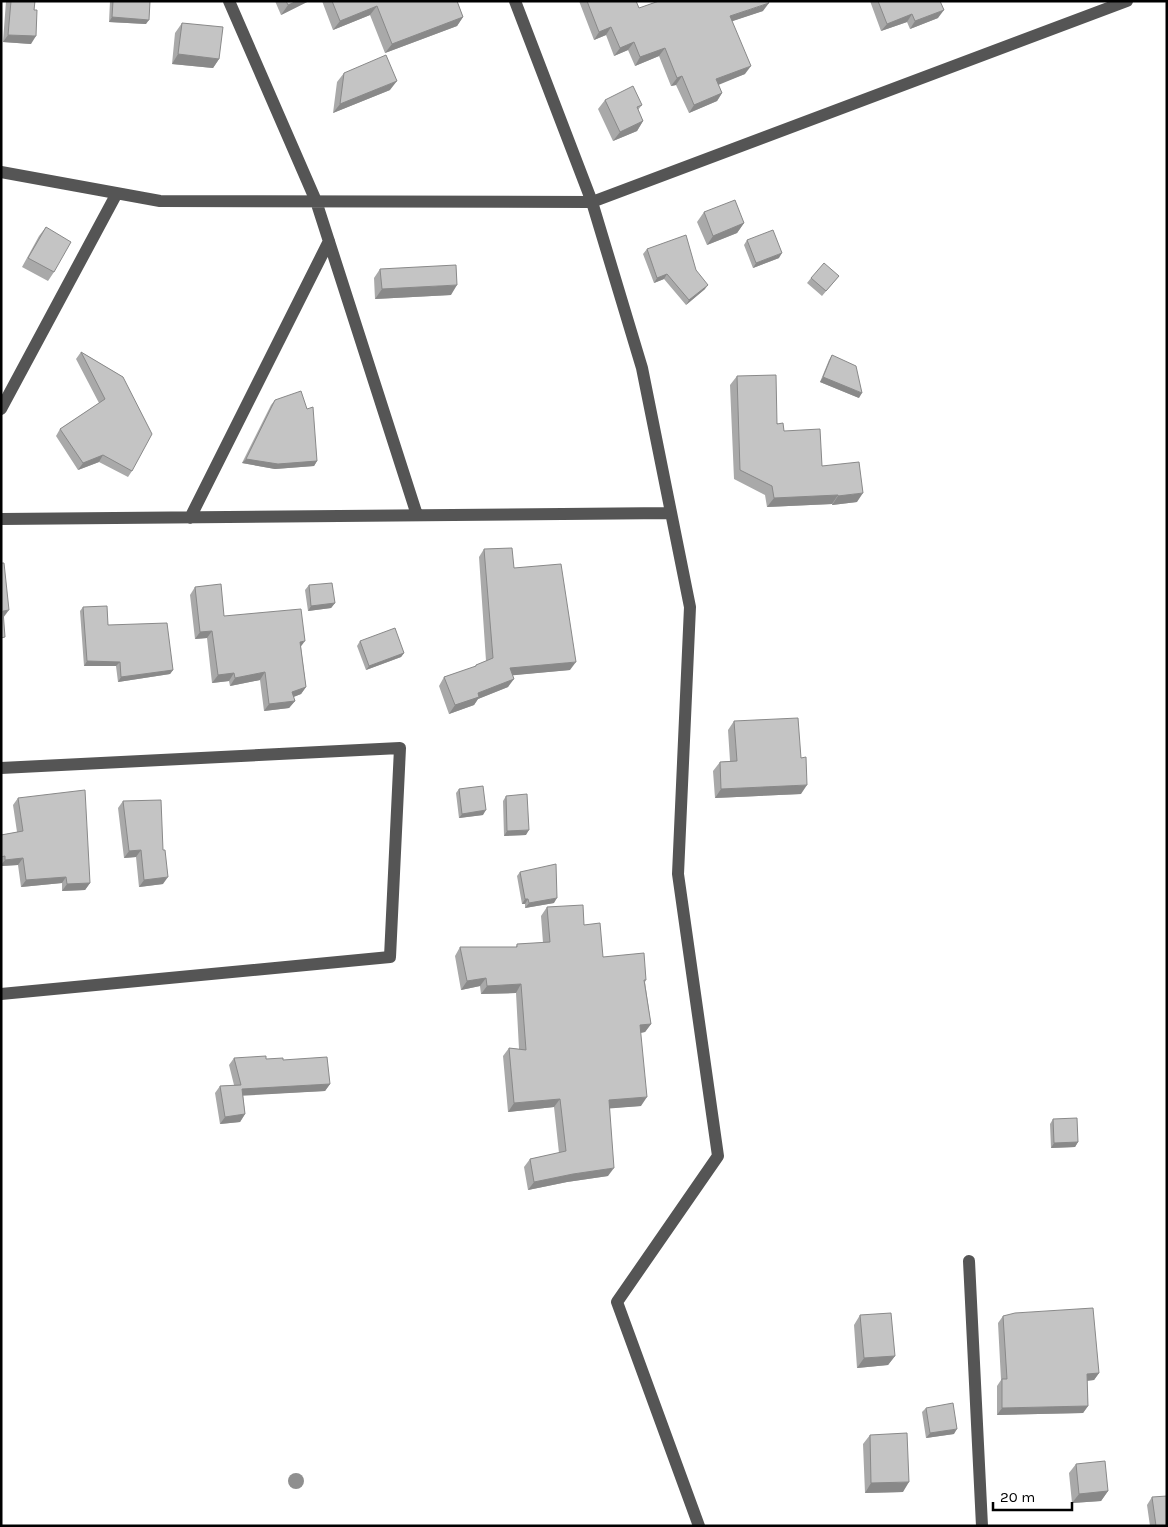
<svg xmlns="http://www.w3.org/2000/svg" width="1168" height="1527" font-family="Karla,sans-serif">
  <rect width="100%" height="100%" fill="#fff"/>
  <g fill="none" stroke-linecap="round" stroke-linejoin="round">
    <path stroke="#555" stroke-width="12" d="M 229,1 L 316,201 L 417,515
      M 515,1 L 592,202 L 642,368 L 690,607 L 678,874 L 718,1156 L 617,1302 L 699,1526
      M 1,172 L 160,201 L 592,202 L 1127,1
      M 1,409 L 117,193
      M 190,518 L 329,241
      M 1,519 L 671,513
      M 1,768 L 400,748 L 390,957 L 1,994
      M 969,1261 L 982,1526"/>
  </g>
  <circle fill="#8f8f8f" cx="296" cy="1481" r="8"/>
  <path fill="#a9a9a9" d="M 6,1 L 35,1 L 31,44 L 3,42 Z
    M 110,1 L 150,1 L 146,24 L 109,22 Z
    M 275,1 L 309,1 L 281,15 Z
    M 322,1 L 457,1 L 463,17 L 457,26 L 385,53 L 370,15 L 333,30 Z
    M 579,1 L 636,1 L 639,8 L 763,11 L 732,21 L 745,74 L 718,84 L 722,93 L 717,101 L 689,113 L 676,85 L 671,86 L 659,56 L 635,66 L 628,50 L 614,56 L 606,35 L 594,40 Z
    M 870,1 L 940,1 L 938,18 L 910,29 L 907,22 L 881,31 Z
    M 182,23 L 219,59 L 213,68 L 172,64 L 175,33 Z
    M 344,73 L 390,90 L 333,113 L 337,82 Z
    M 605,100 L 642,105 L 638,110 L 643,121 L 637,131 L 613,141 L 598,109 Z
    M 704,212 L 744,223 L 737,233 L 707,245 L 697,222 Z
    M 46,227 L 54,272 L 48,281 L 22,267 L 39,236 Z
    M 747,240 L 779,258 L 753,268 L 744,245 Z
    M 647,249 L 696,270 L 705,289 L 686,305 L 664,279 L 654,283 L 643,254 Z
    M 380,269 L 451,295 L 375,299 L 374,278 Z
    M 839,276 L 822,296 L 807,283 L 811,278 Z
    M 81,352 L 123,377 L 132,471 L 128,477 L 99,462 L 78,470 L 56,436 L 60,429 L 99,403 L 76,359 Z
    M 832,355 L 859,398 L 820,382 L 829,360 Z
    M 737,376 L 784,431 L 822,466 L 857,502 L 832,505 L 832,504 L 767,507 L 765,495 L 734,479 L 730,385 Z
    M 275,400 L 317,461 L 314,466 L 275,469 L 242,463 L 271,405 Z
    M 484,549 L 514,568 L 570,670 L 513,675 L 508,687 L 478,699 L 474,705 L 449,714 L 439,686 L 444,677 L 475,667 L 476,665 L 486,661 L 479,557 Z
    M 309,585 L 335,603 L 331,608 L 308,611 L 305,590 Z
    M 195,587 L 224,616 L 301,647 L 306,687 L 301,694 L 293,697 L 295,701 L 289,708 L 264,711 L 260,680 L 230,686 L 229,681 L 212,683 L 207,638 L 195,639 L 190,595 Z
    M 83,607 L 108,625 L 173,670 L 170,674 L 118,682 L 116,666 L 84,666 L 80,611 Z
    M 360,641 L 404,653 L 401,657 L 366,670 L 357,646 Z
    M 734,721 L 801,794 L 715,798 L 713,771 L 720,762 L 730,761 L 728,730 Z
    M 459,789 L 483,815 L 459,818 L 456,793 Z
    M 506,796 L 526,835 L 504,836 L 503,801 Z
    M 18,798 L 90,883 L 85,890 L 62,891 L 62,883 L 21,887 L 18,865 L 1,866 L 1,835 L 17,832 L 13,805 Z
    M 123,801 L 163,850 L 163,884 L 139,887 L 136,857 L 124,858 L 118,808 Z
    M 520,872 L 554,903 L 525,908 L 525,904 L 522,904 L 517,876 Z
    M 547,907 L 584,925 L 603,957 L 646,980 L 645,982 L 651,1024 L 645,1032 L 640,1033 L 641,1106 L 610,1108 L 608,1176 L 567,1182 L 528,1190 L 524,1167 L 530,1159 L 559,1153 L 554,1107 L 508,1112 L 503,1056 L 509,1048 L 519,1049 L 516,993 L 481,994 L 480,986 L 461,990 L 455,956 L 460,947 L 516,947 L 517,944 L 543,943 L 541,916 Z
    M 234,1058 L 283,1060 L 330,1084 L 325,1091 L 243,1095 L 245,1114 L 240,1122 L 220,1124 L 215,1093 L 220,1086 L 234,1085 L 229,1065 Z
    M 1053,1119 L 1078,1142 L 1075,1147 L 1051,1148 L 1050,1124 Z
    M 860,1315 L 895,1356 L 888,1365 L 857,1368 L 854,1325 Z
    M 1003,1316 L 1099,1373 L 1094,1380 L 1087,1381 L 1088,1406 L 1083,1413 L 997,1415 L 997,1386 L 1001,1380 L 998,1323 Z
    M 926,1408 L 954,1434 L 926,1438 L 922,1412 Z
    M 870,1435 L 903,1492 L 865,1493 L 863,1444 Z
    M 1076,1464 L 1108,1491 L 1101,1501 L 1072,1503 L 1069,1473 Z
    M 1152,1497 L 1167,1526 L 1150,1526 L 1147,1505 Z"/>
  <path fill="#898989" d="M 297,1 L 309,1 L 281,15 L 288,5 Z
    M 769,3 L 763,11 L 724,24 L 730,16 Z
    M 377,6 L 370,15 L 333,30 L 340,21 Z
    M 944,10 L 938,18 L 910,29 L 915,21 Z
    M 912,14 L 907,22 L 881,31 L 887,24 Z
    M 112,17 L 149,20 L 146,24 L 109,22 Z
    M 463,17 L 457,26 L 385,53 L 392,44 Z
    M 611,27 L 606,35 L 594,40 L 599,32 Z
    M 8,35 L 36,36 L 31,44 L 3,42 Z
    M 634,42 L 628,50 L 614,56 L 620,48 Z
    M 665,48 L 659,56 L 635,66 L 640,57 Z
    M 178,54 L 219,59 L 213,68 L 172,64 Z
    M 751,66 L 745,74 L 711,88 L 716,79 Z
    M 682,76 L 676,85 L 671,86 L 677,78 Z
    M 397,81 L 390,90 L 333,113 L 340,104 Z
    M 722,93 L 717,101 L 689,113 L 694,105 Z
    M 643,121 L 637,131 L 613,141 L 620,132 Z
    M 744,223 L 737,233 L 707,245 L 713,236 Z
    M 782,253 L 779,258 L 753,268 L 756,263 Z
    M 667,274 L 664,279 L 654,283 L 657,278 Z
    M 457,285 L 451,295 L 375,299 L 382,289 Z
    M 708,285 L 705,289 L 686,305 L 689,300 Z
    M 823,377 L 862,393 L 859,398 L 820,382 Z
    M 103,455 L 99,462 L 78,470 L 83,463 Z
    M 246,459 L 317,461 L 314,466 L 275,469 L 242,463 Z
    M 863,493 L 857,502 L 832,505 L 838,496 Z
    M 838,495 L 832,504 L 767,507 L 774,498 Z
    M 335,603 L 331,608 L 308,611 L 311,606 Z
    M 9,610 L 3,618 L 3,611 Z
    M 212,631 L 207,638 L 195,639 L 200,632 Z
    M 305,641 L 299,649 L 300,642 Z
    M 404,653 L 401,657 L 366,670 L 369,666 Z
    M 87,661 L 120,662 L 116,666 L 84,666 Z
    M 576,662 L 570,670 L 504,676 L 510,668 Z
    M 173,670 L 170,674 L 118,682 L 121,677 Z
    M 265,672 L 260,680 L 230,686 L 235,678 Z
    M 234,673 L 229,681 L 212,683 L 218,675 Z
    M 514,679 L 508,687 L 478,699 L 474,705 L 449,714 L 455,705 L 478,693 Z
    M 306,687 L 301,694 L 286,700 L 292,692 Z
    M 295,701 L 289,708 L 264,711 L 269,704 Z
    M 807,785 L 801,794 L 715,798 L 721,789 Z
    M 486,810 L 483,815 L 459,818 L 462,814 Z
    M 529,830 L 526,835 L 504,836 L 507,831 Z
    M 141,850 L 136,857 L 124,858 L 129,851 Z
    M 23,858 L 18,865 L 1,866 L 1,865 L 5,860 Z
    M 66,877 L 62,883 L 21,887 L 26,880 Z
    M 168,877 L 163,884 L 139,887 L 144,880 Z
    M 90,883 L 85,890 L 62,891 L 67,884 Z
    M 557,898 L 554,903 L 525,908 L 529,903 Z
    M 525,899 L 528,899 L 525,904 L 522,904 Z
    M 486,978 L 480,986 L 461,990 L 467,981 Z
    M 521,984 L 516,993 L 481,994 L 487,986 Z
    M 651,1024 L 645,1032 L 634,1034 L 640,1025 Z
    M 330,1084 L 325,1091 L 237,1096 L 242,1089 Z
    M 647,1097 L 641,1106 L 603,1109 L 609,1100 Z
    M 560,1099 L 554,1107 L 508,1112 L 514,1103 Z
    M 245,1114 L 240,1122 L 220,1124 L 225,1117 Z
    M 1078,1142 L 1075,1147 L 1051,1148 L 1054,1143 Z
    M 614,1168 L 608,1176 L 567,1182 L 528,1190 L 534,1182 L 573,1174 Z
    M 895,1356 L 888,1365 L 857,1368 L 864,1358 Z
    M 1099,1373 L 1094,1380 L 1082,1381 L 1087,1374 Z
    M 1088,1406 L 1083,1413 L 997,1415 L 1002,1408 Z
    M 957,1429 L 954,1434 L 926,1438 L 930,1433 Z
    M 909,1482 L 903,1492 L 865,1493 L 871,1483 Z
    M 1108,1491 L 1101,1501 L 1072,1503 L 1079,1494 Z"/>
  <path fill="#c4c4c4" stroke="#898989" d="M 11,1 L 35,1 L 34,10 L 37,10 L 36,36 L 8,35 Z
    M 113,1 L 150,1 L 149,20 L 112,17 Z
    M 286,1 L 297,1 L 288,5 Z
    M 332,1 L 457,1 L 463,17 L 392,44 L 377,6 L 340,21 Z
    M 587,1 L 636,1 L 639,8 L 659,1 L 768,1 L 769,3 L 730,16 L 751,66 L 716,79 L 722,93 L 694,105 L 682,76 L 677,78 L 665,48 L 640,57 L 634,42 L 620,48 L 611,27 L 599,32 Z
    M 878,1 L 940,1 L 944,10 L 915,21 L 912,14 L 887,24 Z
    M 182,23 L 223,27 L 219,59 L 178,54 Z
    M 386,55 L 397,81 L 340,104 L 344,73 Z
    M 633,86 L 642,105 L 637,107 L 643,121 L 620,132 L 605,100 Z
    M 735,200 L 744,223 L 713,236 L 704,212 Z
    M 46,227 L 71,242 L 54,272 L 28,258 Z
    M 773,230 L 782,253 L 756,263 L 747,240 Z
    M 686,235 L 696,270 L 708,285 L 689,300 L 667,274 L 657,278 L 647,249 Z
    M 824,263 L 839,276 L 826,291 L 811,278 Z
    M 456,265 L 457,285 L 382,289 L 380,269 Z
    M 81,352 L 123,377 L 152,434 L 132,471 L 103,455 L 83,463 L 60,429 L 105,399 Z
    M 832,355 L 856,366 L 862,393 L 823,377 Z
    M 776,375 L 777,424 L 783,423 L 784,431 L 820,429 L 822,466 L 859,462 L 863,493 L 838,496 L 838,495 L 774,498 L 772,486 L 740,470 L 737,376 Z
    M 301,391 L 307,409 L 313,407 L 317,461 L 278,464 L 246,459 L 275,400 Z
    M 512,548 L 514,568 L 561,564 L 576,662 L 510,668 L 514,679 L 478,693 L 479,697 L 455,705 L 444,677 L 476,666 L 476,665 L 493,658 L 484,549 Z
    M 1,563 L 4,563 L 9,610 L 3,611 L 5,637 L 1,638 Z
    M 332,583 L 335,603 L 311,606 L 309,585 Z
    M 221,584 L 224,616 L 301,609 L 305,641 L 300,642 L 306,687 L 292,692 L 295,701 L 269,704 L 265,672 L 235,678 L 234,673 L 218,675 L 212,631 L 200,632 L 195,587 Z
    M 107,606 L 108,625 L 167,623 L 173,670 L 121,677 L 120,662 L 87,661 L 83,607 Z
    M 395,628 L 404,653 L 369,666 L 360,641 Z
    M 798,718 L 801,758 L 806,757 L 807,785 L 721,789 L 720,762 L 737,761 L 734,721 Z
    M 483,786 L 486,810 L 462,814 L 459,789 Z
    M 85,790 L 90,883 L 67,884 L 66,877 L 26,880 L 23,858 L 5,860 L 5,856 L 1,857 L 1,835 L 23,831 L 18,798 Z
    M 527,794 L 529,830 L 507,831 L 506,796 Z
    M 161,800 L 163,850 L 165,850 L 168,877 L 144,880 L 141,850 L 129,851 L 123,801 Z
    M 556,864 L 557,898 L 529,903 L 528,899 L 525,899 L 520,872 Z
    M 583,905 L 584,925 L 600,923 L 603,957 L 644,953 L 646,980 L 644,980 L 651,1024 L 640,1025 L 647,1097 L 609,1100 L 614,1168 L 573,1174 L 534,1182 L 530,1159 L 566,1151 L 560,1099 L 514,1103 L 509,1048 L 526,1050 L 521,984 L 487,986 L 486,978 L 467,981 L 460,947 L 517,947 L 517,944 L 550,942 L 547,907 Z
    M 266,1056 L 266,1059 L 283,1058 L 283,1060 L 327,1057 L 330,1084 L 242,1089 L 245,1114 L 225,1117 L 220,1086 L 241,1085 L 234,1058 Z
    M 1077,1118 L 1078,1142 L 1054,1143 L 1053,1119 Z
    M 1093,1308 L 1099,1373 L 1087,1374 L 1088,1406 L 1002,1408 L 1002,1379 L 1007,1379 L 1003,1316 L 1015,1313 Z
    M 891,1313 L 895,1356 L 864,1358 L 860,1315 Z
    M 953,1403 L 957,1429 L 930,1433 L 926,1408 Z
    M 907,1433 L 909,1482 L 871,1483 L 870,1435 Z
    M 1105,1461 L 1108,1491 L 1079,1494 L 1076,1464 Z
    M 1167,1496 L 1167,1526 L 1156,1526 L 1152,1497 Z"/>
  <rect width="1168" height="1527" fill="none" stroke="#000000" stroke-width="5"/>
  <path d="M993 1502v8h79v-8" fill="none" stroke="#000000" stroke-width="2.5"/>
  <text x="1000" y="1502" font-size="15" fill="#000000" stroke="#ffffff" stroke-width="4" paint-order="stroke">20 m</text>
</svg>
